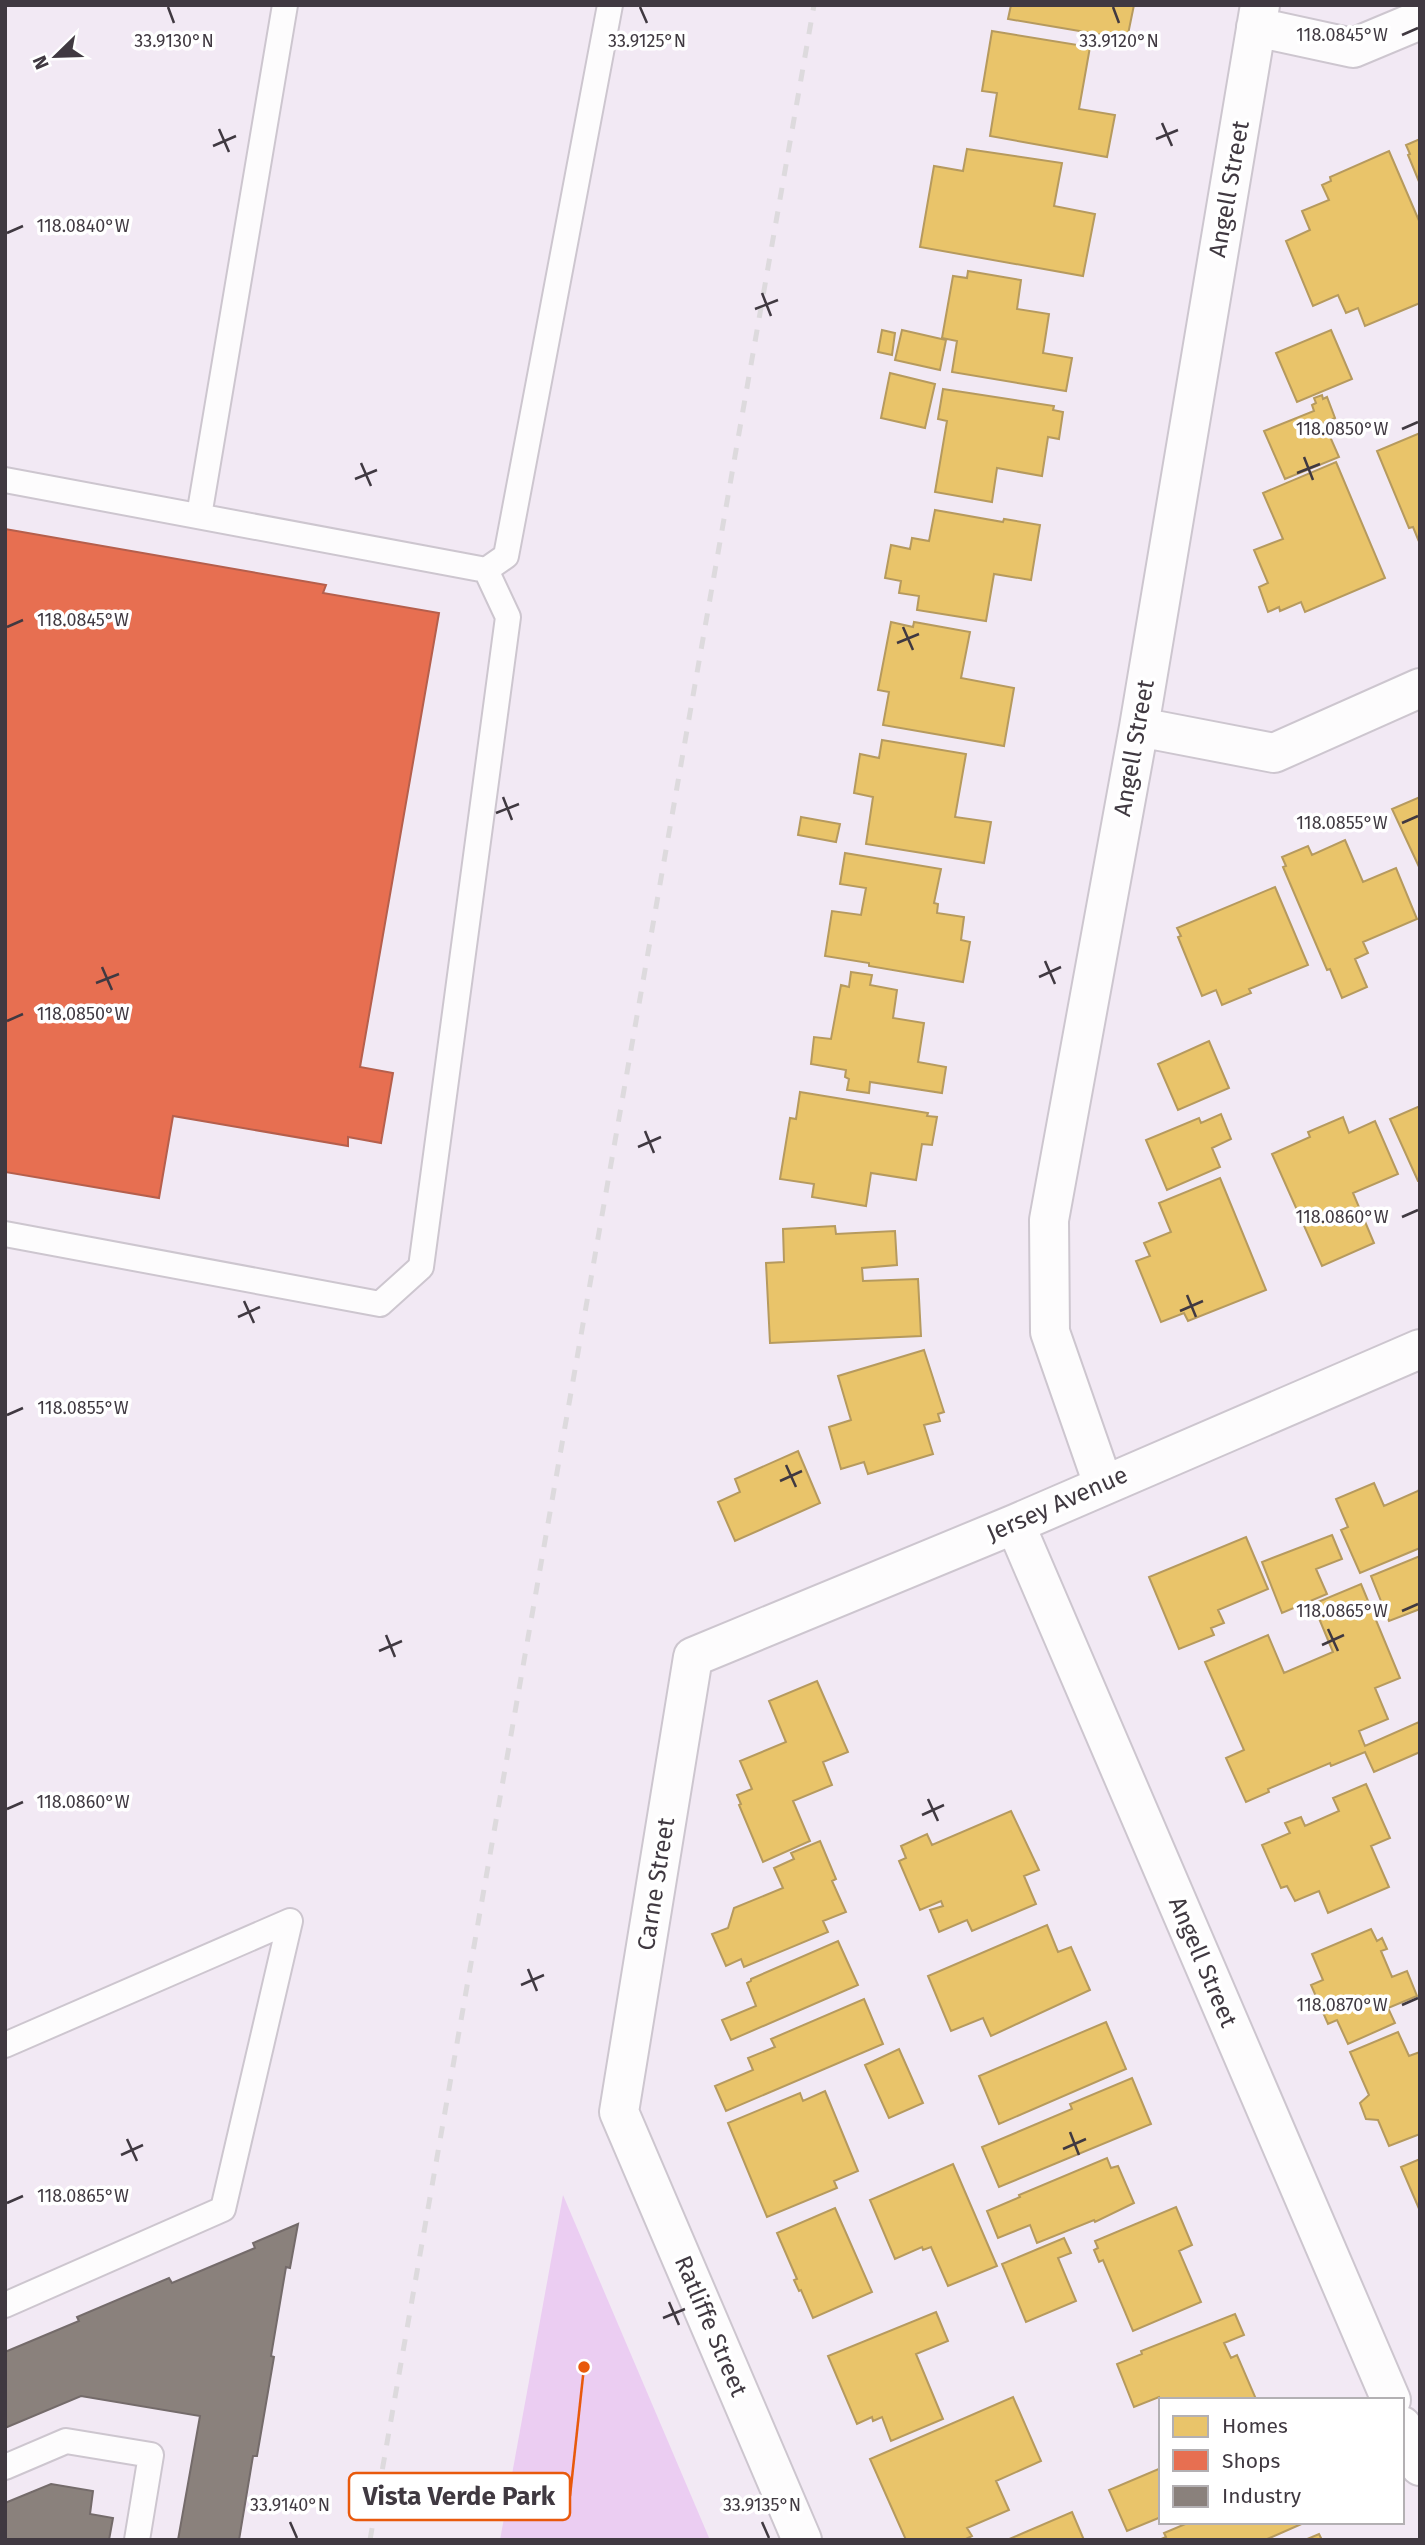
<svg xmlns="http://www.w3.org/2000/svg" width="1425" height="2545" font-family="'Fira Sans',sans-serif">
  <rect width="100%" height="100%" fill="#f2e9f4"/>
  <path fill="#ebcdf2" d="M 563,2195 L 710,2540 L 500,2540 Z"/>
  <path fill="#e9c46a" stroke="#b69a5e" stroke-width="2" d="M 1011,5 L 1134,5 L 1127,39 L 1008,19 Z
    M 992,31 L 1090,47 L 1079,109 L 1115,115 L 1107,157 L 990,136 L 997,93 L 982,91 Z
    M 1420,139 L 1420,184 L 1408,155 L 1410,154 L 1406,145 Z
    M 967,149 L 1062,163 L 1054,206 L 1095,214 L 1083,276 L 920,247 L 934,166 L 963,171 Z
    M 1389,151 L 1420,223 L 1420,303 L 1365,326 L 1358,308 L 1346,313 L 1338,295 L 1313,306 L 1286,241 L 1310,230 L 1302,211 L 1329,200 L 1322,185 L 1331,181 L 1330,177 Z
    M 968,271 L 1021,280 L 1017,309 L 1049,314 L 1043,353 L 1072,358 L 1066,391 L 952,372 L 957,341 L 942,338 L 953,276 L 967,278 Z
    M 882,330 L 895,333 L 892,355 L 878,352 Z
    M 902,330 L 946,340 L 940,370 L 895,360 Z
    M 1331,330 L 1352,379 L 1297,402 L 1276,353 Z
    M 890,373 L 935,384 L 925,428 L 881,418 Z
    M 943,389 L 1054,406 L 1053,410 L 1063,412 L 1059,439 L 1048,437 L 1042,476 L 997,468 L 992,502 L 935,492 L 947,421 L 938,419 Z
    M 1322,395 L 1323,399 L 1327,397 L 1335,418 L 1324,423 L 1339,457 L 1285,479 L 1264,431 L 1314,411 L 1312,405 L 1316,403 L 1314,398 Z
    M 1420,433 L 1420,544 L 1413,527 L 1409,528 L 1377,451 Z
    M 1336,462 L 1385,578 L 1305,612 L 1301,602 L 1280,611 L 1279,607 L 1268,612 L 1259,587 L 1268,583 L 1254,550 L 1283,539 L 1263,493 Z
    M 935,510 L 1003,522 L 1004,519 L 1040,525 L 1031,580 L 994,574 L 986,621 L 917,610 L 919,596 L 899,593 L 901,581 L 885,578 L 891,545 L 910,549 L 912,538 L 929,541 Z
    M 891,622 L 913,627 L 914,622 L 970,632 L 961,678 L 1014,688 L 1004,746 L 883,725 L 889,692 L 878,690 Z
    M 882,740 L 966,754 L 955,817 L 991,822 L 984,863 L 866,844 L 873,797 L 854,793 L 860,754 L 879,758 Z
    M 1420,797 L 1420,869 L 1392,809 Z
    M 801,817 L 840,824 L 836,842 L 798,835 Z
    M 1345,840 L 1363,882 L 1396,868 L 1417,919 L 1363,942 L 1368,953 L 1355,959 L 1367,987 L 1342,998 L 1330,969 L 1327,970 L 1283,867 L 1286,866 L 1282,857 L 1308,846 L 1312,855 Z
    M 845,853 L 941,869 L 934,903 L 938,904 L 937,913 L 964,917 L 961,940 L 970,942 L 963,982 L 869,966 L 869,963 L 825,956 L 832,911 L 861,915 L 866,888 L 840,884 Z
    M 1275,887 L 1308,965 L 1249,989 L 1251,993 L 1222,1005 L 1216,990 L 1202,996 L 1178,937 L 1181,936 L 1177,928 Z
    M 851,972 L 872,975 L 870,985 L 897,990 L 893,1018 L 924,1023 L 918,1062 L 946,1067 L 942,1093 L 870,1082 L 869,1093 L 847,1090 L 849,1079 L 845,1077 L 846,1070 L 811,1064 L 814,1037 L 831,1039 L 841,985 L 849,987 Z
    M 1209,1041 L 1229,1088 L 1178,1110 L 1158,1064 Z
    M 800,1092 L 928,1113 L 927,1116 L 937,1117 L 932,1145 L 922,1144 L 916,1180 L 871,1173 L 866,1206 L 812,1197 L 814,1184 L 780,1179 L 790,1118 L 796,1119 Z
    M 1420,1106 L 1420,1181 L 1418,1181 L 1390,1119 Z
    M 1221,1114 L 1231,1139 L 1212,1148 L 1220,1167 L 1167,1190 L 1146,1140 L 1199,1118 L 1201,1123 Z
    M 1343,1117 L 1349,1133 L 1375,1121 L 1398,1174 L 1353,1193 L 1374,1243 L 1322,1266 L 1272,1154 L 1310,1137 L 1308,1132 Z
    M 1220,1178 L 1266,1290 L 1188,1321 L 1184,1313 L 1161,1322 L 1136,1261 L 1150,1256 L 1144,1243 L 1171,1232 L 1159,1203 Z
    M 835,1226 L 836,1234 L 895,1231 L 897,1265 L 862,1268 L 863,1281 L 918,1279 L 921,1336 L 770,1343 L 766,1263 L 784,1262 L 783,1229 Z
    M 924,1350 L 944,1412 L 938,1414 L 940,1421 L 924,1425 L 933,1454 L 868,1474 L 864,1462 L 841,1469 L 829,1427 L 851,1420 L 838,1376 Z
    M 798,1451 L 820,1503 L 735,1541 L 718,1502 L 740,1492 L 735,1479 Z
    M 1374,1483 L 1384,1506 L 1418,1491 L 1420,1488 L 1420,1548 L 1360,1573 L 1341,1530 L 1348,1527 L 1336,1499 Z
    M 1332,1535 L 1342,1559 L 1316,1569 L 1327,1594 L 1282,1613 L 1262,1562 Z
    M 1246,1537 L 1268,1589 L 1218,1610 L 1224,1623 L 1211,1628 L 1214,1635 L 1179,1649 L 1149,1577 Z
    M 1420,1556 L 1420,1609 L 1389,1621 L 1371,1576 Z
    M 1361,1584 L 1400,1678 L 1375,1688 L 1388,1719 L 1359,1731 L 1365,1746 L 1419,1722 L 1420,1752 L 1374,1772 L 1365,1752 L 1331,1766 L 1330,1763 L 1268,1789 L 1269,1792 L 1246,1802 L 1226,1758 L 1244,1750 L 1205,1662 L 1268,1635 L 1284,1673 L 1333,1652 L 1313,1604 Z
    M 817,1681 L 848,1752 L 823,1762 L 832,1785 L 793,1801 L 810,1841 L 763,1862 L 739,1805 L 741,1804 L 737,1795 L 752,1789 L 740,1761 L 786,1742 L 769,1701 Z
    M 1366,1784 L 1390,1838 L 1371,1846 L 1389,1887 L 1328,1913 L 1319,1891 L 1295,1901 L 1287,1886 L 1281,1888 L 1262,1845 L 1290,1833 L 1285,1823 L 1301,1817 L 1305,1826 L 1339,1811 L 1333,1798 Z
    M 1011,1811 L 1039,1870 L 1024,1876 L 1036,1904 L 972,1931 L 967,1920 L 939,1932 L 930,1910 L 943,1906 L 941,1901 L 920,1910 L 899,1861 L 906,1858 L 901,1846 L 927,1834 L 932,1845 Z
    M 820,1841 L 836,1879 L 832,1881 L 846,1912 L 823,1921 L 828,1932 L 744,1967 L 741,1959 L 726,1966 L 712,1934 L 728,1928 L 734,1908 L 783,1888 L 774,1868 L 794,1859 L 791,1853 Z
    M 1047,1925 L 1058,1952 L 1071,1947 L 1090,1990 L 991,2036 L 983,2018 L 951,2031 L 928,1976 Z
    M 1371,1929 L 1377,1941 L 1382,1938 L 1387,1949 L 1381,1951 L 1392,1977 L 1407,1971 L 1417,1996 L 1388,2008 L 1395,2023 L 1348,2044 L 1337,2020 L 1328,2024 L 1311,1985 L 1323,1980 L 1312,1954 Z
    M 838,1941 L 858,1985 L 731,2040 L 722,2020 L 756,2006 L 747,1983 L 751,1981 L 751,1979 Z
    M 864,1999 L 883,2044 L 726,2111 L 715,2086 L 753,2070 L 748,2058 L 775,2047 L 771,2039 Z
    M 1106,2022 L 1126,2069 L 999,2124 L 979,2076 Z
    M 1398,2032 L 1409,2056 L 1420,2052 L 1420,2134 L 1389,2146 L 1378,2120 L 1366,2119 L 1360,2103 L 1369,2095 L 1350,2052 Z
    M 899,2049 L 923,2103 L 889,2118 L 865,2065 Z
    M 1132,2078 L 1151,2124 L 999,2187 L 982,2147 L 1072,2109 L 1070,2104 Z
    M 825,2091 L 858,2171 L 834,2181 L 837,2188 L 767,2217 L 728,2123 L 800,2093 L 803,2101 Z
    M 1107,2158 L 1111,2168 L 1118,2166 L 1134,2203 L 1095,2222 L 1094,2220 L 1037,2243 L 1030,2225 L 998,2238 L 987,2211 L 1020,2197 L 1019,2195 Z
    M 1420,2159 L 1420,2211 L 1401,2167 Z
    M 953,2164 L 997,2266 L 948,2286 L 931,2247 L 923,2250 L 922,2247 L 895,2259 L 870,2200 Z
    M 1176,2207 L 1192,2245 L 1179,2251 L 1201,2302 L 1133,2331 L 1103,2260 L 1099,2262 L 1094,2250 L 1098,2248 L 1095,2241 Z
    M 835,2208 L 872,2292 L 813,2318 L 801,2290 L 799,2291 L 794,2280 L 797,2279 L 777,2233 Z
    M 1064,2238 L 1071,2253 L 1058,2258 L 1076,2301 L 1026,2322 L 1002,2264 Z
    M 936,2312 L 948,2341 L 916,2354 L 943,2419 L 891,2441 L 882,2417 L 873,2421 L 872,2417 L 857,2424 L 828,2356 Z
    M 1235,2314 L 1244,2335 L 1224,2343 L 1231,2358 L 1237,2355 L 1256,2399 L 1161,2401 L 1159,2397 L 1134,2407 L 1117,2364 L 1142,2354 L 1141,2351 Z
    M 1013,2397 L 1041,2461 L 996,2481 L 1009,2510 L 967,2528 L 972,2536 L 964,2540 L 906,2540 L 870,2459 Z
    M 1161,2468 L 1161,2517 L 1127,2531 L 1109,2490 Z
    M 1072,2512 L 1084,2540 L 1007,2540 Z
    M 1190,2522 L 1306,2522 L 1265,2540 L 1159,2540 L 1166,2537 L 1164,2533 Z
    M 1319,2534 L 1322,2540 L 1305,2540 Z"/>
  <path fill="#e76f51" stroke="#b55f4c" stroke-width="2" d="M 5,529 L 326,585 L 323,593 L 439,613 L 360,1067 L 393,1073 L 381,1143 L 348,1137 L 348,1146 L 173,1116 L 159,1198 L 5,1172 Z"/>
  <path fill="#8a817c" stroke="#746b6a" stroke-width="2" d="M 298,2224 L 290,2268 L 286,2267 L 271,2356 L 274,2357 L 257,2456 L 253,2456 L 239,2540 L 178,2540 L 200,2416 L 81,2396 L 5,2428 L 5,2352 L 79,2321 L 77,2317 L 169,2278 L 172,2283 L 255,2248 L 253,2243 Z
    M 51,2484 L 93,2491 L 90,2514 L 113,2518 L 109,2540 L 5,2540 L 5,2503 Z"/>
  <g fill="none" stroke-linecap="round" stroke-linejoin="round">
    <g stroke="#cdc6cf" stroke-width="28">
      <path id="service" d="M 5,480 L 486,570 L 506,556 L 610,5
        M 199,516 L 285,5
        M 5,1234 L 380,1304 L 421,1267 L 508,617 L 486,570
        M 5,2045 L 290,1921 L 223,2209 L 5,2305
        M 5,2467 L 66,2441 L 151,2455 L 137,2540"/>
    </g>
    <g stroke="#cdc6cf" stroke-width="42">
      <path id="minor" d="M 1256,27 L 1353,48 L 1420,20
        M 1139,727 L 1274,753 L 1420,688
        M 1103,1484 L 1050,1332 L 1049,1220 L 1139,727 L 1260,5
        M 1015,1524 L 1391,2400
        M 1402,2426 L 1420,2466
        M 802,2540 L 619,2112 L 693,1657 L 1015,1524 L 1420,1349"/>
    </g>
    <use href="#service" stroke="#fdfcfd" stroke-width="24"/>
    <use href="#minor" stroke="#fdfcfd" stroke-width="38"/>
    <path stroke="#dddadd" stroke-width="5" stroke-dasharray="12 12" stroke-linecap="butt" d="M 370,2540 L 814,5"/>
  </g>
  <path fill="none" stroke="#403941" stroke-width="2.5" d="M 168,7 L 174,23M 640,7 L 647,23M 1113,7 L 1119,23M 1402,35 L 1418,28M 1162,123 L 1172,146M 219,129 L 229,152M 1156,139 L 1178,130M 213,146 L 236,136M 7,233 L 23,226M 762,293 L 771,316M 755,309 L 778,300M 1402,429 L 1418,422M 1304,457 L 1313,480M 361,463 L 371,486M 1297,473 L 1320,464M 355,479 L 377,470M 7,627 L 23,620M 903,627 L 913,650M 897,643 L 919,634M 503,797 L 512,820M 496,813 L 519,804M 1402,823 L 1418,816M 1045,961 L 1055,984M 102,967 L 112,990M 1039,977 L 1061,967M 96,983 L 119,974M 7,1021 L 23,1014M 645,1131 L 654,1153M 638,1147 L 661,1137M 1402,1217 L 1418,1210M 1187,1295 L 1196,1317M 244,1301 L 254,1323M 1180,1311 L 1203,1301M 238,1317 L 260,1307M 7,1415 L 23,1408M 786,1465 L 796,1487M 780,1481 L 802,1471M 1402,1611 L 1418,1604M 1328,1629 L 1338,1651M 386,1635 L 395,1657M 1322,1645 L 1344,1635M 379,1651 L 402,1641M 928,1799 L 938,1821M 7,1809 L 23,1802M 922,1815 L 944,1805M 528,1969 L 537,1991M 521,1985 L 544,1975M 1402,2005 L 1418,1998M 1070,2132 L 1079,2155M 127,2139 L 137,2161M 1063,2149 L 1086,2139M 121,2155 L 143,2145M 7,2203 L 23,2196M 669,2302 L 679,2325M 663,2318 L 685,2309M 290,2522 L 297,2538M 762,2522 L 769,2538"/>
  <g text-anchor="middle" stroke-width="7" stroke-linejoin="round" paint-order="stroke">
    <g font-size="24" fill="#403941" stroke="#fff">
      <text transform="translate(1229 189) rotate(-80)" y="8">Angell Street</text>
      <text transform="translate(1134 748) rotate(-80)" y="8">Angell Street</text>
      <text transform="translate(1057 1504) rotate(-24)" y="8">Jersey Avenue</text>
      <text transform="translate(656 1884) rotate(-81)" y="8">Carne Street</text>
      <text transform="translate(1203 1962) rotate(67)" y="8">Angell Street</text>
      <text transform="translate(711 2326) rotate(67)" y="8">Ratliffe Street</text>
    </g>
  </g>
  <g font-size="18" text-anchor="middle" fill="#403941" stroke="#fff" stroke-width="7" stroke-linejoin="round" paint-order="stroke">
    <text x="1342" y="41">118.0845°W</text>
    <text x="174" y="47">33.9130°N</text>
    <text x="647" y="47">33.9125°N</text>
    <text x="1119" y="47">33.9120°N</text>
    <text x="83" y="232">118.0840°W</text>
    <text x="1342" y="435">118.0850°W</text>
    <text x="83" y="626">118.0845°W</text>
    <text x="1342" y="829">118.0855°W</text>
    <text x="83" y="1020">118.0850°W</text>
    <text x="1342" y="1223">118.0860°W</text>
    <text x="83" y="1414">118.0855°W</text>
    <text x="1342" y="1617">118.0865°W</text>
    <text x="83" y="1808">118.0860°W</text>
    <text x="1342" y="2011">118.0870°W</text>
    <text x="83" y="2202">118.0865°W</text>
    <text x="290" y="2511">33.9140°N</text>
    <text x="762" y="2511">33.9135°N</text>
  </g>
  <path fill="none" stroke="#e8590c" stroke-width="2.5" d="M584 2367L570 2496"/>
  <circle fill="#e8590c" stroke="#fff" stroke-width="2.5" cx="584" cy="2367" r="7"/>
  <rect fill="#fff" stroke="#e8590c" stroke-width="2.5" x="349" y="2473" width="221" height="47" rx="7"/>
  <g font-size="26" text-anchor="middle" font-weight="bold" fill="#403941">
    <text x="459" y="2505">Vista Verde Park</text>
  </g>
  <rect width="1425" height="2545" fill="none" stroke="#403941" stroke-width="14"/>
  <rect x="1159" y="2398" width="245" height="126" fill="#ffffff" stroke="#b3b0b3" stroke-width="2"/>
  <rect x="1173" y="2416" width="35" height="21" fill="#e9c46a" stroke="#b3b0b3" stroke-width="2"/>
  <text x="1222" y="2433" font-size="21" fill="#403941">Homes</text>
  <rect x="1173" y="2450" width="35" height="21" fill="#e76f51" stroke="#b3b0b3" stroke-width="2"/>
  <text x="1222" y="2468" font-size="21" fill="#403941">Shops</text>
  <rect x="1173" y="2486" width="35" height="21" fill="#8a817c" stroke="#b3b0b3" stroke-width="2"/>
  <text x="1222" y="2503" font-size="21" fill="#403941">Industry</text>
  <g transform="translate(56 56) rotate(247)" stroke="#ffffff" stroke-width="5" paint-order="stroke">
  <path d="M0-5L12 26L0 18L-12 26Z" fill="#403941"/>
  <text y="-10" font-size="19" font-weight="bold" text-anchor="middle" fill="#403941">N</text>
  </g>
</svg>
